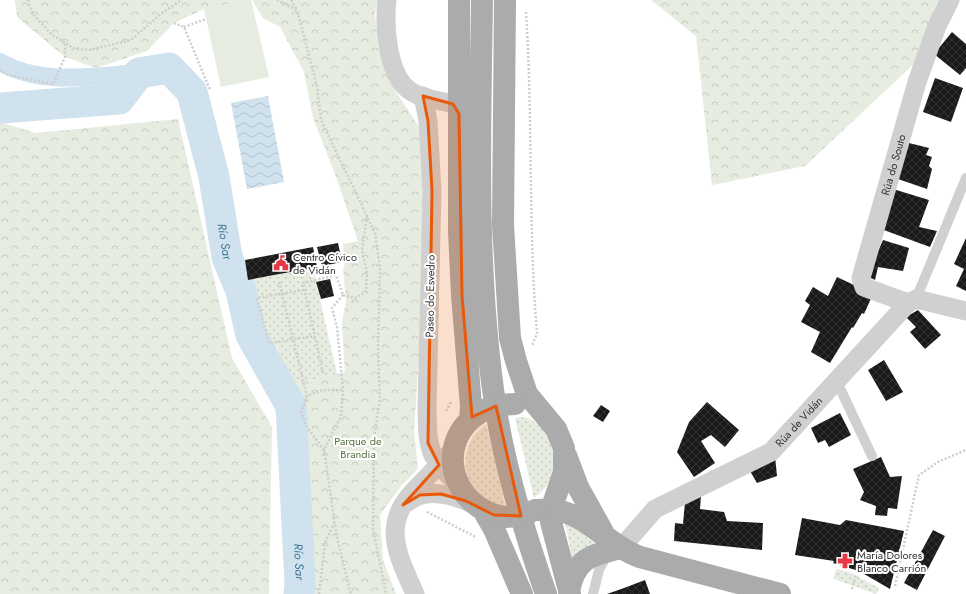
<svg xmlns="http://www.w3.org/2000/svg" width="966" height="594" font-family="Jost,sans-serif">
  <defs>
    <pattern id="grass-dots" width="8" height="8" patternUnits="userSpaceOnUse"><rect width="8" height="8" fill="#e6ecdf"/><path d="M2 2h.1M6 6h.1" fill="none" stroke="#c6cbc0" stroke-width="1.8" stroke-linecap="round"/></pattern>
    <pattern id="forest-crowns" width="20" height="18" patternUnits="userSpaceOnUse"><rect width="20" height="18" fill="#e6ecdf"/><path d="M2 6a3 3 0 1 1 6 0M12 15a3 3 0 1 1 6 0" fill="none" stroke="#c6cbc0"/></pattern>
    <pattern id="water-waves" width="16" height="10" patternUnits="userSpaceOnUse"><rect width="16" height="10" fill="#cfe2ee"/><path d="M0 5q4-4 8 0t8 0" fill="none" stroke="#b2c2cd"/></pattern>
    <pattern id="building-cross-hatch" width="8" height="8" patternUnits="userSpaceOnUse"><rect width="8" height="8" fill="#1a1a1a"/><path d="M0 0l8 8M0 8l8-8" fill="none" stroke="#333"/></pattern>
  </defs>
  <rect width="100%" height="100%" fill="#fff"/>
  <path fill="url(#grass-dots)" d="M 313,268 L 337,374 L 285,386 L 278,348 L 267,348 L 249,280 Z
    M 524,417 C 545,423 559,452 553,473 C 550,484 542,492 534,498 L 515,418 Z
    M 486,424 L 505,505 C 461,499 452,448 486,424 Z
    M 565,521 L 597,545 L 572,560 Z
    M 836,569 L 849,572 L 879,588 L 876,594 L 834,579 Z"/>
  <path fill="url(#forest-crowns)" d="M 15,0 L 245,0 L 204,9 L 174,23 L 147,51 L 96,68 L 65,57 L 17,17 Z
    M 252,0 L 378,0 L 375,13 L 379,50 L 396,92 L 420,128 L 427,195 L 424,280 L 414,431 L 418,469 L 401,486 L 380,515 L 383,560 L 396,594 L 310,594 L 299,406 L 285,386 L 345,372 L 342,323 L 346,302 L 343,268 L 345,265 L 343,244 L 358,241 L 335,174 L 313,118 L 304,72 L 280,27 L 263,18 Z
    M 651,0 L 941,0 L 916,62 L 805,166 L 712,185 L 696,36 Z
    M 178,119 L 232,358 L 272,427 L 269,594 L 0,594 L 0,122 L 36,133 Z"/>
  <path fill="#e6ecdf" d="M 245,0 L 251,0 L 269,77 L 221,87 L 204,9 Z"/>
  <path fill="url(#water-waves)" d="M 268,96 L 284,182 L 247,189 L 231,103 Z"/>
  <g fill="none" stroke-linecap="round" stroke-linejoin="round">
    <path stroke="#cfe2ee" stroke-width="18" d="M 0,62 C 41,86 93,76 139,73"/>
    <path stroke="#cfe2ee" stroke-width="31" id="s1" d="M 0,108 L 119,99 L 139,73 L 169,68 L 192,92 L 214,177 L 227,257 L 241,291 L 251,335 L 291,406 L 300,582 L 299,594"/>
  </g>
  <path fill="url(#building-cross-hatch)" d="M 952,32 L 966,44 L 966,68 L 960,75 L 934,54 Z
    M 935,78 L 963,88 L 951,122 L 923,112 Z
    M 909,143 L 929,148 L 926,155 L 932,157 L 929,166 L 932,169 L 927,189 L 898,179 Z
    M 893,189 L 929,200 L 919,227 L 937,231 L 930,247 L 881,229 Z
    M 966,238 L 966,291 L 956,286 L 964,269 L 954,264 Z
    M 883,240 L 909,248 L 903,271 L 878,267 L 875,280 L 867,276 Z
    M 338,243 L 342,262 L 322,266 L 317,247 Z
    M 313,247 L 317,267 L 248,280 L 245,260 Z
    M 837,277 L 873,294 L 864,314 L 862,313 L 853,328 L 852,327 L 830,363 L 811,352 L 820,332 L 801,322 L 810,305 L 805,301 L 813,287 L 828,296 Z
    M 330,279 L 334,296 L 321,299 L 316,282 Z
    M 918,310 L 941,335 L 925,349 L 910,332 L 916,327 L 906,317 Z
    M 884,360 L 903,392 L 886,401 L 868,370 Z
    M 707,402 L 739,430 L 725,447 L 711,435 L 701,441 L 715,463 L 694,477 L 677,452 L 689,422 Z
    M 601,405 L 610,411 L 603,422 L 593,416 Z
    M 840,413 L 851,435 L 829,447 L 825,440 L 818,443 L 811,428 Z
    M 775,456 L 777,476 L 757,483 L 750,471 Z
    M 881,457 L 890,477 L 902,476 L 897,509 L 888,508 L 887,516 L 875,515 L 876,506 L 860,500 L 864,492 L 853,469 Z
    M 701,496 L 700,509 L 724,512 L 727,521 L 763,523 L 762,550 L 674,541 L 675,523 L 683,524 L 685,502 Z
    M 802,518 L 840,525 L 846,520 L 904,531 L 890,589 L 859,571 L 833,563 L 834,561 L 795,555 Z
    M 933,530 L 945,536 L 917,590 L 904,583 Z
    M 645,580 L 650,594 L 607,594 L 624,588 Z"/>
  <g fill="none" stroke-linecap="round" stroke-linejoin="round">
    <path stroke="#cdcdcd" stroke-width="2.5" stroke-dasharray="2 2" stroke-linecap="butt" d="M 28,0 L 32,13 L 51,34 L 73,48 L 89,50 L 131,40 L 162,13 L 182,0
      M 277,0 L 297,10 L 317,86 L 321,120 L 375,233 L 380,269 L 378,348 L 380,400 L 374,437 L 373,529 L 386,594
      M 291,0 L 297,10
      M 526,12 C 533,119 528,226 537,333 L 532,346
      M 174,23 L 184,27 L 210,90
      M 184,27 L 206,19
      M 0,70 L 8,75 L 53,84 L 65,57 L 65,43
      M 279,282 L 307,396
      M 304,290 L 257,298 L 269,343 L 315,336
      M 343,295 L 332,308 L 337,327 L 343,390 L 341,416 L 324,450 L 337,538 L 351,594
      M 343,295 L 355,298 L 366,292 L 367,273 L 362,250 L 367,216
      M 323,373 L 303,283 L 336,275 L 343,295
      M 446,411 L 451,402
      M 324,450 L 308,429 L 301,413 L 307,396 L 323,390 L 343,390
      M 427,512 L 476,537
      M 895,586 L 919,475 L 938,462 L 966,450
      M 852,589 L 856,574
      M 319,594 L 325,543 L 334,523"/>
    <path stroke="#d0d0d0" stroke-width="10" d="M 916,299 L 966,178
      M 837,382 L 872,456
      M 593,594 L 599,570 L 608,553"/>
    <g stroke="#d0d0d0" stroke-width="19">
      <path d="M 387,0 C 384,25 387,74 409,90 C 420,99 439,100 453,104 L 456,108 L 459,114"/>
      <path d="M 423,96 L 428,121 L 432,191 L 427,408 C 428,448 427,457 459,485"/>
      <path id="s2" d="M 908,303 L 864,287 L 861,278 L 917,82 L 937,26 L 950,0"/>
      <path d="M 408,502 C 427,486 454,495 475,505"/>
      <path id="s3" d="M 621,548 L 655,509 L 771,452 L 908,303 L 916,299 L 966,311"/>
      <path d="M 415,594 C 400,559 381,528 411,494 C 422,481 436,470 446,456"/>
    </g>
    <path stroke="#ababab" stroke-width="22" d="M 459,0 L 459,231 L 462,295 L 471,406 L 470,420
      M 482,0 C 480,136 475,275 496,410 C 506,473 525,534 546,594
      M 505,0 L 503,225 L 510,338 L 516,361 L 527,394 L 556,429 L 564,448 L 564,472 L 554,501 L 551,522 L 570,594
      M 481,412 C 432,441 451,509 505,517
      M 566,455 L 578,487 L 603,532
      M 483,510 L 494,529 L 522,594
      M 538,510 C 582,504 603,544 640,557 L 780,594
      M 569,592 C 575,558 591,555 621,548"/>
    <path stroke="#ababab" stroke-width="22" d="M 484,410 L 498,405 L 515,404
      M 505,517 L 521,516 L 535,510"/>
  </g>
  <path fill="#e8590c" fill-opacity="0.2" stroke="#e8590c" stroke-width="3" stroke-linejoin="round" d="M 423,96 L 453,104 L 459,114 L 462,295 L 472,417 L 496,406 L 521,516 L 494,515 L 466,501 L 441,494 L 420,495 L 403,505 L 439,465 L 428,443 L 432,191 L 428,121 Z"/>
  <defs>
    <g id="civic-bare" transform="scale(1.2)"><path d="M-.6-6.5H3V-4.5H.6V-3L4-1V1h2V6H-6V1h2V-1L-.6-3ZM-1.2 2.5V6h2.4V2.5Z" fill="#e63946" stroke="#fff" stroke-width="2.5" paint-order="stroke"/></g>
    <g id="pharmacy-bare" transform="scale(1.2)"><path d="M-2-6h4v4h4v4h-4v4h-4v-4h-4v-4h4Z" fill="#e63946" stroke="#fff" stroke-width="2.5" paint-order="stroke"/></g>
  </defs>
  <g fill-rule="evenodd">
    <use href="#civic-bare" x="281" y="263"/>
    <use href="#pharmacy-bare" x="845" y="561"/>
  </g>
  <g text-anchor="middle" stroke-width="4" stroke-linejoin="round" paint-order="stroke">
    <g font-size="11" fill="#333" stroke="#fff">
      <text dy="4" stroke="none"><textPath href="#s2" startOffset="174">Rúa do Souto</textPath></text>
      <text transform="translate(430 296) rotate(-89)" y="4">Paseo do Esvedro</text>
      <text dy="4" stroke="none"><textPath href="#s3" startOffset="222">Rúa de Vidán</textPath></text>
    </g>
    <g font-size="11" fill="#333" stroke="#fff" text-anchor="start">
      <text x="293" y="261">Centro Cívico<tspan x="293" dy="13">de Vidán</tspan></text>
      <text x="857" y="559">María Dolores<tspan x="857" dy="13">Blanco Carrión</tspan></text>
    </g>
    <g font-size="11" fill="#56703f" stroke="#fff">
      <text x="358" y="445">Parque de<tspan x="358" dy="13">Brandia</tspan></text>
    </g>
    <g font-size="12" font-style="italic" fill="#3f7597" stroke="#fff">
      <text dy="4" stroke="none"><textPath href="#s1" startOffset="369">Río Sar</textPath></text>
      <text dy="4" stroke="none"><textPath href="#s1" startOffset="704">Río Sar</textPath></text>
    </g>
  </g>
</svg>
